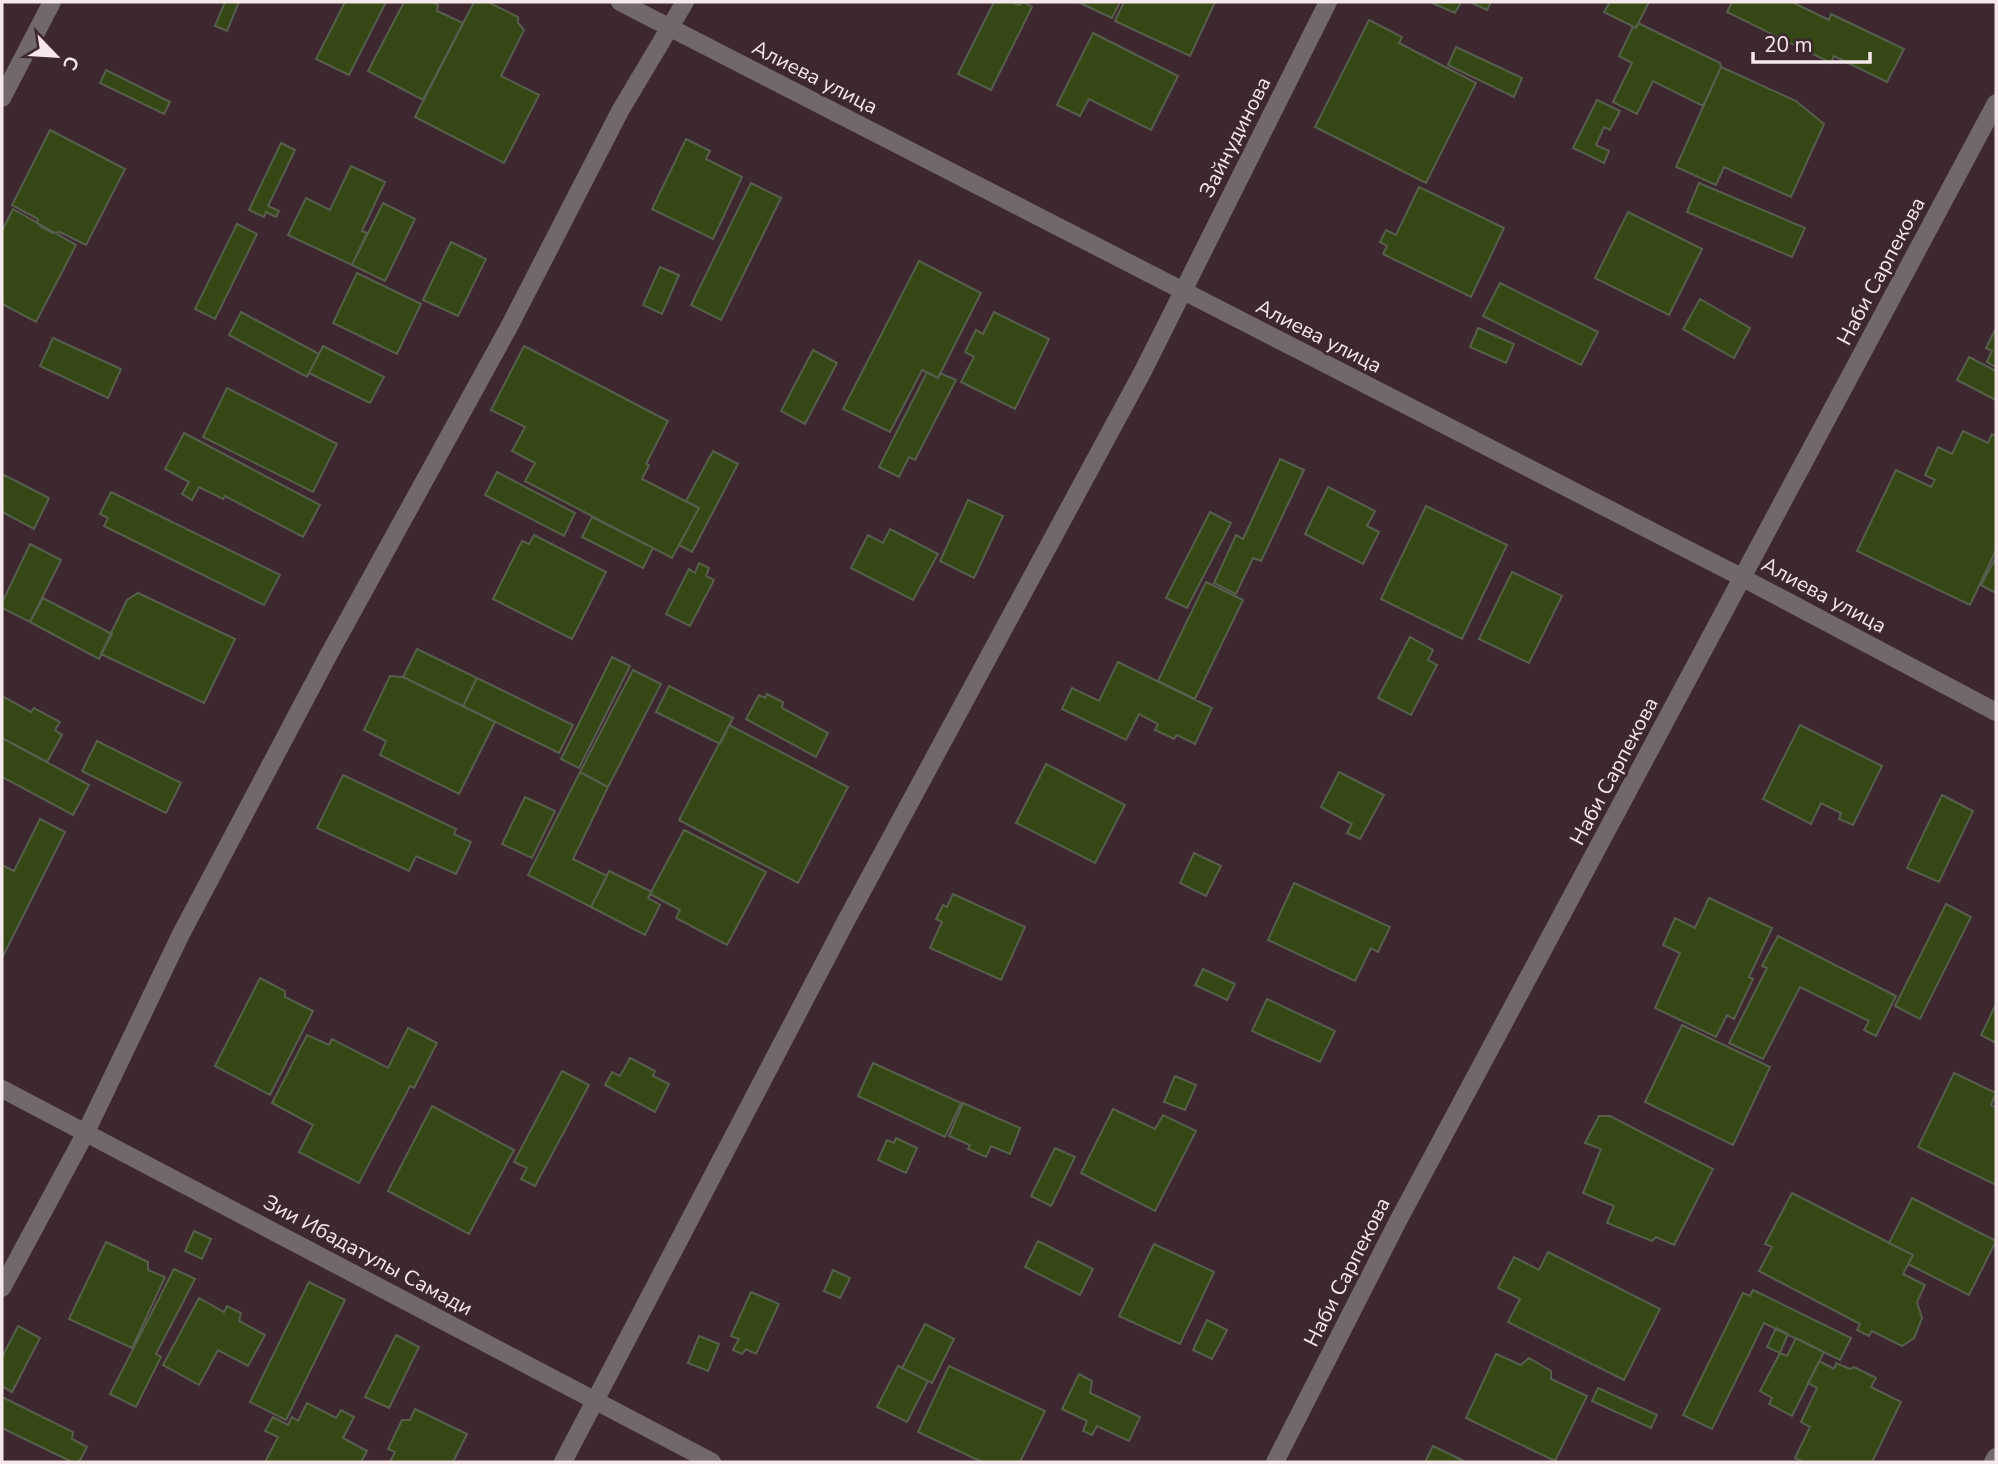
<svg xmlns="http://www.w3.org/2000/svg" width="1998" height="1464" font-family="'Nunito Sans',sans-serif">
  <rect width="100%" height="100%" fill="#3c282e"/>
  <path fill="#344715" stroke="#575f4c" stroke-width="2" d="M 225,2 L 239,2 L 227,31 L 215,26 Z
    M 345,2 L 386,2 L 349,75 L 316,59 Z
    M 404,2 L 432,2 L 438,5 L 437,11 L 463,23 L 423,100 L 368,71 Z
    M 474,2 L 488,2 L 518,17 L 518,23 L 524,30 L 501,76 L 539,95 L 504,163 L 415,117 Z
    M 994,2 L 1012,2 L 1019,5 L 1023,2 L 1032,7 L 991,90 L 958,74 Z
    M 1078,2 L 1120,2 L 1112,18 Z
    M 1124,2 L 1215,2 L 1190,56 L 1115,21 Z
    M 1430,2 L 1461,2 L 1455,13 Z
    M 1470,2 L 1491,2 L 1487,10 Z
    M 1610,2 L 1649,2 L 1636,28 L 1604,12 Z
    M 1732,2 L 1792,2 L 1829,20 L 1831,14 L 1904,49 L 1887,82 L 1834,56 L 1831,63 L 1727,12 Z
    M 1369,20 L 1402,37 L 1399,43 L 1476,83 L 1426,183 L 1315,127 Z
    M 1638,23 L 1720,63 L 1721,67 L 1703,106 L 1653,81 L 1637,114 L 1613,102 L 1632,63 L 1619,56 L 1633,27 L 1636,28 Z
    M 1093,33 L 1178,76 L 1151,130 L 1089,99 L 1080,116 L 1057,105 Z
    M 1456,47 L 1522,78 L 1514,97 L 1448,65 Z
    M 1721,67 L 1796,101 L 1824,124 L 1791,197 L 1724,167 L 1716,185 L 1676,167 Z
    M 106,70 L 170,102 L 164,114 L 100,83 Z
    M 1597,100 L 1620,111 L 1610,130 L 1604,127 L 1596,145 L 1609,151 L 1604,163 L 1573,148 Z
    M 50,130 L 125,169 L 86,245 L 60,232 L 53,233 L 41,227 L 37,223 L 38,219 L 12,205 Z
    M 686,139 L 710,151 L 706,159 L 742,177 L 713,239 L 652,209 Z
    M 281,143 L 295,150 L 268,206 L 279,211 L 276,217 L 266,212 L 264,217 L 249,210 Z
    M 351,166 L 385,182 L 362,231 L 367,233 L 352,265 L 288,235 L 306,198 L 330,210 Z
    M 751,183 L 781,198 L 721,320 L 691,305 Z
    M 1699,183 L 1805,228 L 1792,257 L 1687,212 Z
    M 1419,187 L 1504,228 L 1471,297 L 1383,254 L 1387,246 L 1380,242 L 1386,230 L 1396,235 Z
    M 383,203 L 415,219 L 385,281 L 352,265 Z
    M 13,209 L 76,245 L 36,322 L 2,304 L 2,231 Z
    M 1628,212 L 1702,249 L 1669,315 L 1595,278 Z
    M 237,224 L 257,234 L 215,319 L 195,309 Z
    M 451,242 L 486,259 L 458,316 L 423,300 Z
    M 919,261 L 981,293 L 938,378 L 922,370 L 890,432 L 843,409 Z
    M 660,267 L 679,275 L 662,314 L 643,305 Z
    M 357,273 L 421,304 L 397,354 L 333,323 Z
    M 1500,283 L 1598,332 L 1581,365 L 1483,316 Z
    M 1700,299 L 1750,328 L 1734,358 L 1683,329 Z
    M 241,312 L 319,354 L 307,377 L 229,335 Z
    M 994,312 L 1049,339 L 1015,409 L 961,382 L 974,357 L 965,352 L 976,330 L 983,334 Z
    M 1478,328 L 1514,344 L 1506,363 L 1470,347 Z
    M 1996,328 L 1996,367 L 1987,362 L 1992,351 L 1986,348 Z
    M 53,338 L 121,369 L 108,398 L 40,366 Z
    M 323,346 L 384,377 L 370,403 L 309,373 Z
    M 524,346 L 668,421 L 646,464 L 649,465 L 642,479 L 699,508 L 672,558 L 525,481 L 535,463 L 512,451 L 525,427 L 491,410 Z
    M 813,350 L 837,363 L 805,424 L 781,411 Z
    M 1969,357 L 1996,371 L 1996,400 L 1957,380 Z
    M 927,372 L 938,378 L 940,373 L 956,380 L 915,460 L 909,457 L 899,477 L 879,467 Z
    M 227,388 L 337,444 L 313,492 L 203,437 Z
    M 1963,431 L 1988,443 L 1992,434 L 1996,436 L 1996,550 L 1970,605 L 1857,551 L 1896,470 L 1931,487 L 1935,480 L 1925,475 L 1938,447 L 1952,454 Z
    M 184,433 L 320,505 L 303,537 L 225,496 L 223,499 L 199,487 L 192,500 L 182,494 L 189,482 L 165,469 Z
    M 713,451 L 738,464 L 692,552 L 679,545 L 699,508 L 686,501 Z
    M 1280,459 L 1304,470 L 1261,561 L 1253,558 L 1236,594 L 1214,583 L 1236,535 L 1243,539 Z
    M 497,472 L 575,513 L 564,536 L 485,495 Z
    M 2,474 L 49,498 L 34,529 L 2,512 Z
    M 1328,487 L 1375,511 L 1367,526 L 1379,532 L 1363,564 L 1305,534 Z
    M 111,492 L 280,575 L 264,605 L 104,526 L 108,518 L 100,514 Z
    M 968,500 L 1003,516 L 974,578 L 940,561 Z
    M 1426,506 L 1507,545 L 1462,639 L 1381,599 Z
    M 1210,512 L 1231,523 L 1187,608 L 1166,598 Z
    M 592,517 L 653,548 L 643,568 L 582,537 Z
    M 890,529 L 938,554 L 913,600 L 851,568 L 868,535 L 883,543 Z
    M 534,535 L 606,572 L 572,639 L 493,599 L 522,541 L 529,544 Z
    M 30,544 L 61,560 L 30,622 L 2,608 L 2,603 Z
    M 1996,557 L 1996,593 L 1981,585 Z
    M 699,563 L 709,568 L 706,576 L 714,580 L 690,626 L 666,614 L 689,569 L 695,573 Z
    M 1512,572 L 1562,596 L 1529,663 L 1479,639 Z
    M 1206,582 L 1243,600 L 1195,699 L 1158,681 Z
    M 138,593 L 235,639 L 204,703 L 101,654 L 127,600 Z
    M 43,598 L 112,634 L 99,659 L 30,622 Z
    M 1410,637 L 1433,650 L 1428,660 L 1437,665 L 1411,715 L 1378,698 Z
    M 417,649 L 477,678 L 463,706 L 403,677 Z
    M 612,657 L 630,666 L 579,768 L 561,759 Z
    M 1118,662 L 1212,708 L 1195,744 L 1177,735 L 1174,739 L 1155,730 L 1158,724 L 1139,714 L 1126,740 L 1062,709 L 1072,688 L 1099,701 Z
    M 633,670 L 661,684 L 608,787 L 580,772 Z
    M 390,676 L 403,677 L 495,722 L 459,794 L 380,755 L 386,741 L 364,730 Z
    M 477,678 L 573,725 L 559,753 L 463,706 Z
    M 669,686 L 733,718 L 720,744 L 656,712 Z
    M 767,694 L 783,702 L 782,708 L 828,733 L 816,757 L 746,719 L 759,695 L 765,698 Z
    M 2,696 L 31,712 L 34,708 L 60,722 L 55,730 L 62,735 L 47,762 L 2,738 Z
    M 729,725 L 848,787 L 798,883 L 679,820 Z
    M 1800,725 L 1882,766 L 1853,825 L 1839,819 L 1841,813 L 1821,803 L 1811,824 L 1763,799 Z
    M 2,738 L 89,785 L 73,815 L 2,777 Z
    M 97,741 L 181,783 L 166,813 L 82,771 Z
    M 1046,764 L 1125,805 L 1095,863 L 1016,823 Z
    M 580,772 L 608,787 L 573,859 L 607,876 L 591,907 L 528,875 Z
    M 1339,772 L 1384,795 L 1360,839 L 1347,833 L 1352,824 L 1321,807 Z
    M 343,775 L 456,829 L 454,834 L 471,842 L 456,874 L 416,856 L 409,871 L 317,828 Z
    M 1942,795 L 1973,811 L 1939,882 L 1907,868 Z
    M 525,797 L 555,811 L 532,858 L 502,844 Z
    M 40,819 L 65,832 L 2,958 L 2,865 L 14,871 Z
    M 684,830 L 766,872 L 727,945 L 676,918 L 680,910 L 650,894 Z
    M 1194,853 L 1221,866 L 1206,896 L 1180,883 Z
    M 609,871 L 652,892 L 648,898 L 660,905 L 645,935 L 591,907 Z
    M 1294,883 L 1390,927 L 1378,952 L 1371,948 L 1355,981 L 1268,940 Z
    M 953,894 L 1025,927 L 1001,980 L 930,948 L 942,922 L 936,919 L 943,905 L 947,907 Z
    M 1709,898 L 1772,928 L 1749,977 L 1753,979 L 1734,1019 L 1727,1015 L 1716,1037 L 1655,1008 L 1680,953 L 1663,945 L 1675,918 L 1695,928 Z
    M 1946,904 L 1971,917 L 1920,1019 L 1895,1006 Z
    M 1778,936 L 1896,996 L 1876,1036 L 1864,1030 L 1869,1021 L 1800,987 L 1763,1059 L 1729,1043 L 1767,968 L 1762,966 Z
    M 1203,969 L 1235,984 L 1227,1000 L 1195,985 Z
    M 260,978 L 285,991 L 285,997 L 313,1011 L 270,1095 L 215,1066 Z
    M 1267,999 L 1335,1031 L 1320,1062 L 1252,1031 Z
    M 1996,1004 L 1996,1043 L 1981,1035 Z
    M 1682,1025 L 1770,1067 L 1733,1145 L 1645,1102 Z
    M 408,1028 L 437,1043 L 414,1088 L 410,1086 L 359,1183 L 299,1152 L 313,1125 L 272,1103 L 307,1035 L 329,1045 L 332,1039 L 388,1068 Z
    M 630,1058 L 655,1071 L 653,1076 L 669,1084 L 655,1112 L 605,1085 L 612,1072 L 620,1076 Z
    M 873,1063 L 961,1103 L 945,1137 L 858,1096 Z
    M 562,1071 L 589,1085 L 535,1186 L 521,1179 L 527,1168 L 514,1162 Z
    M 1954,1073 L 1996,1093 L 1991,1105 L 1996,1108 L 1996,1185 L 1918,1147 Z
    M 1175,1076 L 1196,1085 L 1185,1110 L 1164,1102 Z
    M 963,1103 L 1020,1128 L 1010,1154 L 991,1146 L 986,1157 L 968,1149 L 970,1145 L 949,1136 Z
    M 432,1106 L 514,1150 L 469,1234 L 388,1191 Z
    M 1113,1109 L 1155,1129 L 1163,1115 L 1196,1131 L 1155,1211 L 1081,1173 Z
    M 1599,1116 L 1610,1116 L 1713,1169 L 1674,1245 L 1656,1237 L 1652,1241 L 1607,1223 L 1614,1206 L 1583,1193 L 1601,1149 L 1585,1143 Z
    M 896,1138 L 917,1148 L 906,1173 L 878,1160 L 887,1140 L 894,1143 Z
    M 1055,1148 L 1075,1157 L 1051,1206 L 1031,1196 Z
    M 1792,1193 L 1913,1255 L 1903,1274 L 1925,1285 L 1917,1302 L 1922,1318 L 1914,1338 L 1902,1346 L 1872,1331 L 1869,1336 L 1857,1330 L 1860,1324 L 1759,1271 L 1772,1247 L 1765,1244 Z
    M 1912,1198 L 1996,1241 L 1969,1295 L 1908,1264 L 1913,1255 L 1889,1243 Z
    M 194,1231 L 211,1239 L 202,1259 L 185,1251 Z
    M 1038,1241 L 1093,1269 L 1080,1295 L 1025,1267 Z
    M 106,1242 L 148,1262 L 148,1270 L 165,1277 L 132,1348 L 69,1319 Z
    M 1154,1244 L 1214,1272 L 1180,1344 L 1119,1316 Z
    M 1548,1252 L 1660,1309 L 1624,1380 L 1508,1322 L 1520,1299 L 1498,1288 L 1514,1257 L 1539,1270 Z
    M 174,1269 L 195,1279 L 156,1354 L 161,1357 L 136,1407 L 110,1394 Z
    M 833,1270 L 850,1278 L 840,1298 L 824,1291 Z
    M 309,1282 L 345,1300 L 286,1420 L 250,1402 Z
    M 1753,1290 L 1851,1338 L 1840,1360 L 1764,1323 L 1712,1429 L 1683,1415 L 1743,1293 L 1750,1296 Z
    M 751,1292 L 779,1304 L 756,1354 L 746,1349 L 742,1354 L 733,1350 L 739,1339 L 731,1336 Z
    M 199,1298 L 224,1312 L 227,1306 L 241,1313 L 239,1321 L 265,1335 L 248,1366 L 218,1350 L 199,1385 L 163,1365 Z
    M 1207,1320 L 1227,1330 L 1212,1359 L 1193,1350 Z
    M 925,1324 L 954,1339 L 932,1383 L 902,1368 Z
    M 18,1326 L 40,1338 L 12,1392 L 2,1386 L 2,1357 Z
    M 1776,1328 L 1788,1334 L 1780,1353 L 1767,1347 Z
    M 396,1335 L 419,1347 L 389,1408 L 365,1397 Z
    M 699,1336 L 719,1344 L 708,1371 L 688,1363 Z
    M 1796,1338 L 1824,1352 L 1792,1416 L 1769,1404 L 1772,1398 L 1760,1391 L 1780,1353 L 1787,1356 Z
    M 1496,1354 L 1521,1365 L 1529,1358 L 1551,1371 L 1551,1379 L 1587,1396 L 1555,1461 L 1466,1418 Z
    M 1819,1361 L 1834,1369 L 1836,1363 L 1850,1369 L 1854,1367 L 1876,1378 L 1871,1387 L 1901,1402 L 1872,1462 L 1803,1462 L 1795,1458 L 1810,1427 L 1801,1422 L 1817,1388 L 1808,1383 Z
    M 898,1366 L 928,1381 L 907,1422 L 877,1407 Z
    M 949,1366 L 1045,1411 L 1020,1462 L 982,1462 L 918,1432 Z
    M 1079,1374 L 1092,1381 L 1090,1393 L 1140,1417 L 1129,1441 L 1097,1426 L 1092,1435 L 1083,1431 L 1087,1421 L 1062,1409 Z
    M 1598,1388 L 1657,1415 L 1651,1428 L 1592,1401 Z
    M 2,1397 L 73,1432 L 72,1439 L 87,1447 L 79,1462 L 72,1462 L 2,1428 Z
    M 307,1403 L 336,1418 L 341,1410 L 354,1417 L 343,1438 L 367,1451 L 361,1462 L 265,1462 L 278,1437 L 265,1431 L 273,1417 L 288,1425 L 292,1417 L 298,1421 Z
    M 415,1409 L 467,1434 L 453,1462 L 390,1462 L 395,1452 L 388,1449 L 402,1420 L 410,1420 Z
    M 1433,1446 L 1466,1462 L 1425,1462 Z"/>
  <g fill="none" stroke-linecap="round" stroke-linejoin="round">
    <path stroke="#72676a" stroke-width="18" d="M 2,98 L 52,2
      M 2,1089 L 712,1462
      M 2,1288 L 85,1134 L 181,934 L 328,656 L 510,325 L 620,111 L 685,2
      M 1993,1462 L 1996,1457"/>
    <path stroke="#72676a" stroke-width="18" d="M 620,2 L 1743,578 L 1996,712
      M 563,1462 L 847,919 L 1143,371 L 1328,2
      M 1275,1462 L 1398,1221 L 1996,103"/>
  </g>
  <g text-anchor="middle" stroke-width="6" stroke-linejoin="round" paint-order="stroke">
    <g font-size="21" fill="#f5e7ea" stroke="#3c282e">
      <text transform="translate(815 77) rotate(27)" y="7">Алиева улица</text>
      <text transform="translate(1235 137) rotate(-63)" y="7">Зайнудинова</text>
      <text transform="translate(1881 271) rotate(-62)" y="7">Наби Сарпекова</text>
      <text transform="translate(1319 336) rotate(27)" y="7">Алиева улица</text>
      <text transform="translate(1824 595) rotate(28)" y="7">Алиева улица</text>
      <text transform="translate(1614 771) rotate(-62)" y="7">Наби Сарпекова</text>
      <text transform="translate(368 1255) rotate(28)" y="7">Зии Ибадатулы Самади</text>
      <text transform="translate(1347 1272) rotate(-63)" y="7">Наби Сарпекова</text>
    </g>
  </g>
  <rect width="1998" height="1464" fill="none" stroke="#f5e7ea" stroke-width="7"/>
  <g transform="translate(56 56) rotate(115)" stroke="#3c282e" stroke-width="5" paint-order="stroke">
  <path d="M0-5L12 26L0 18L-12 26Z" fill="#f5e7ea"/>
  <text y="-10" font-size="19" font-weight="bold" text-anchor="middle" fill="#f5e7ea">С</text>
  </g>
  <path d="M1753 52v10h117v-10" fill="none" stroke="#f5e7ea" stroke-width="3.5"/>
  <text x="1764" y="52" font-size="21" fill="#f5e7ea" stroke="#3c282e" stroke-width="5" paint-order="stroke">20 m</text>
</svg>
